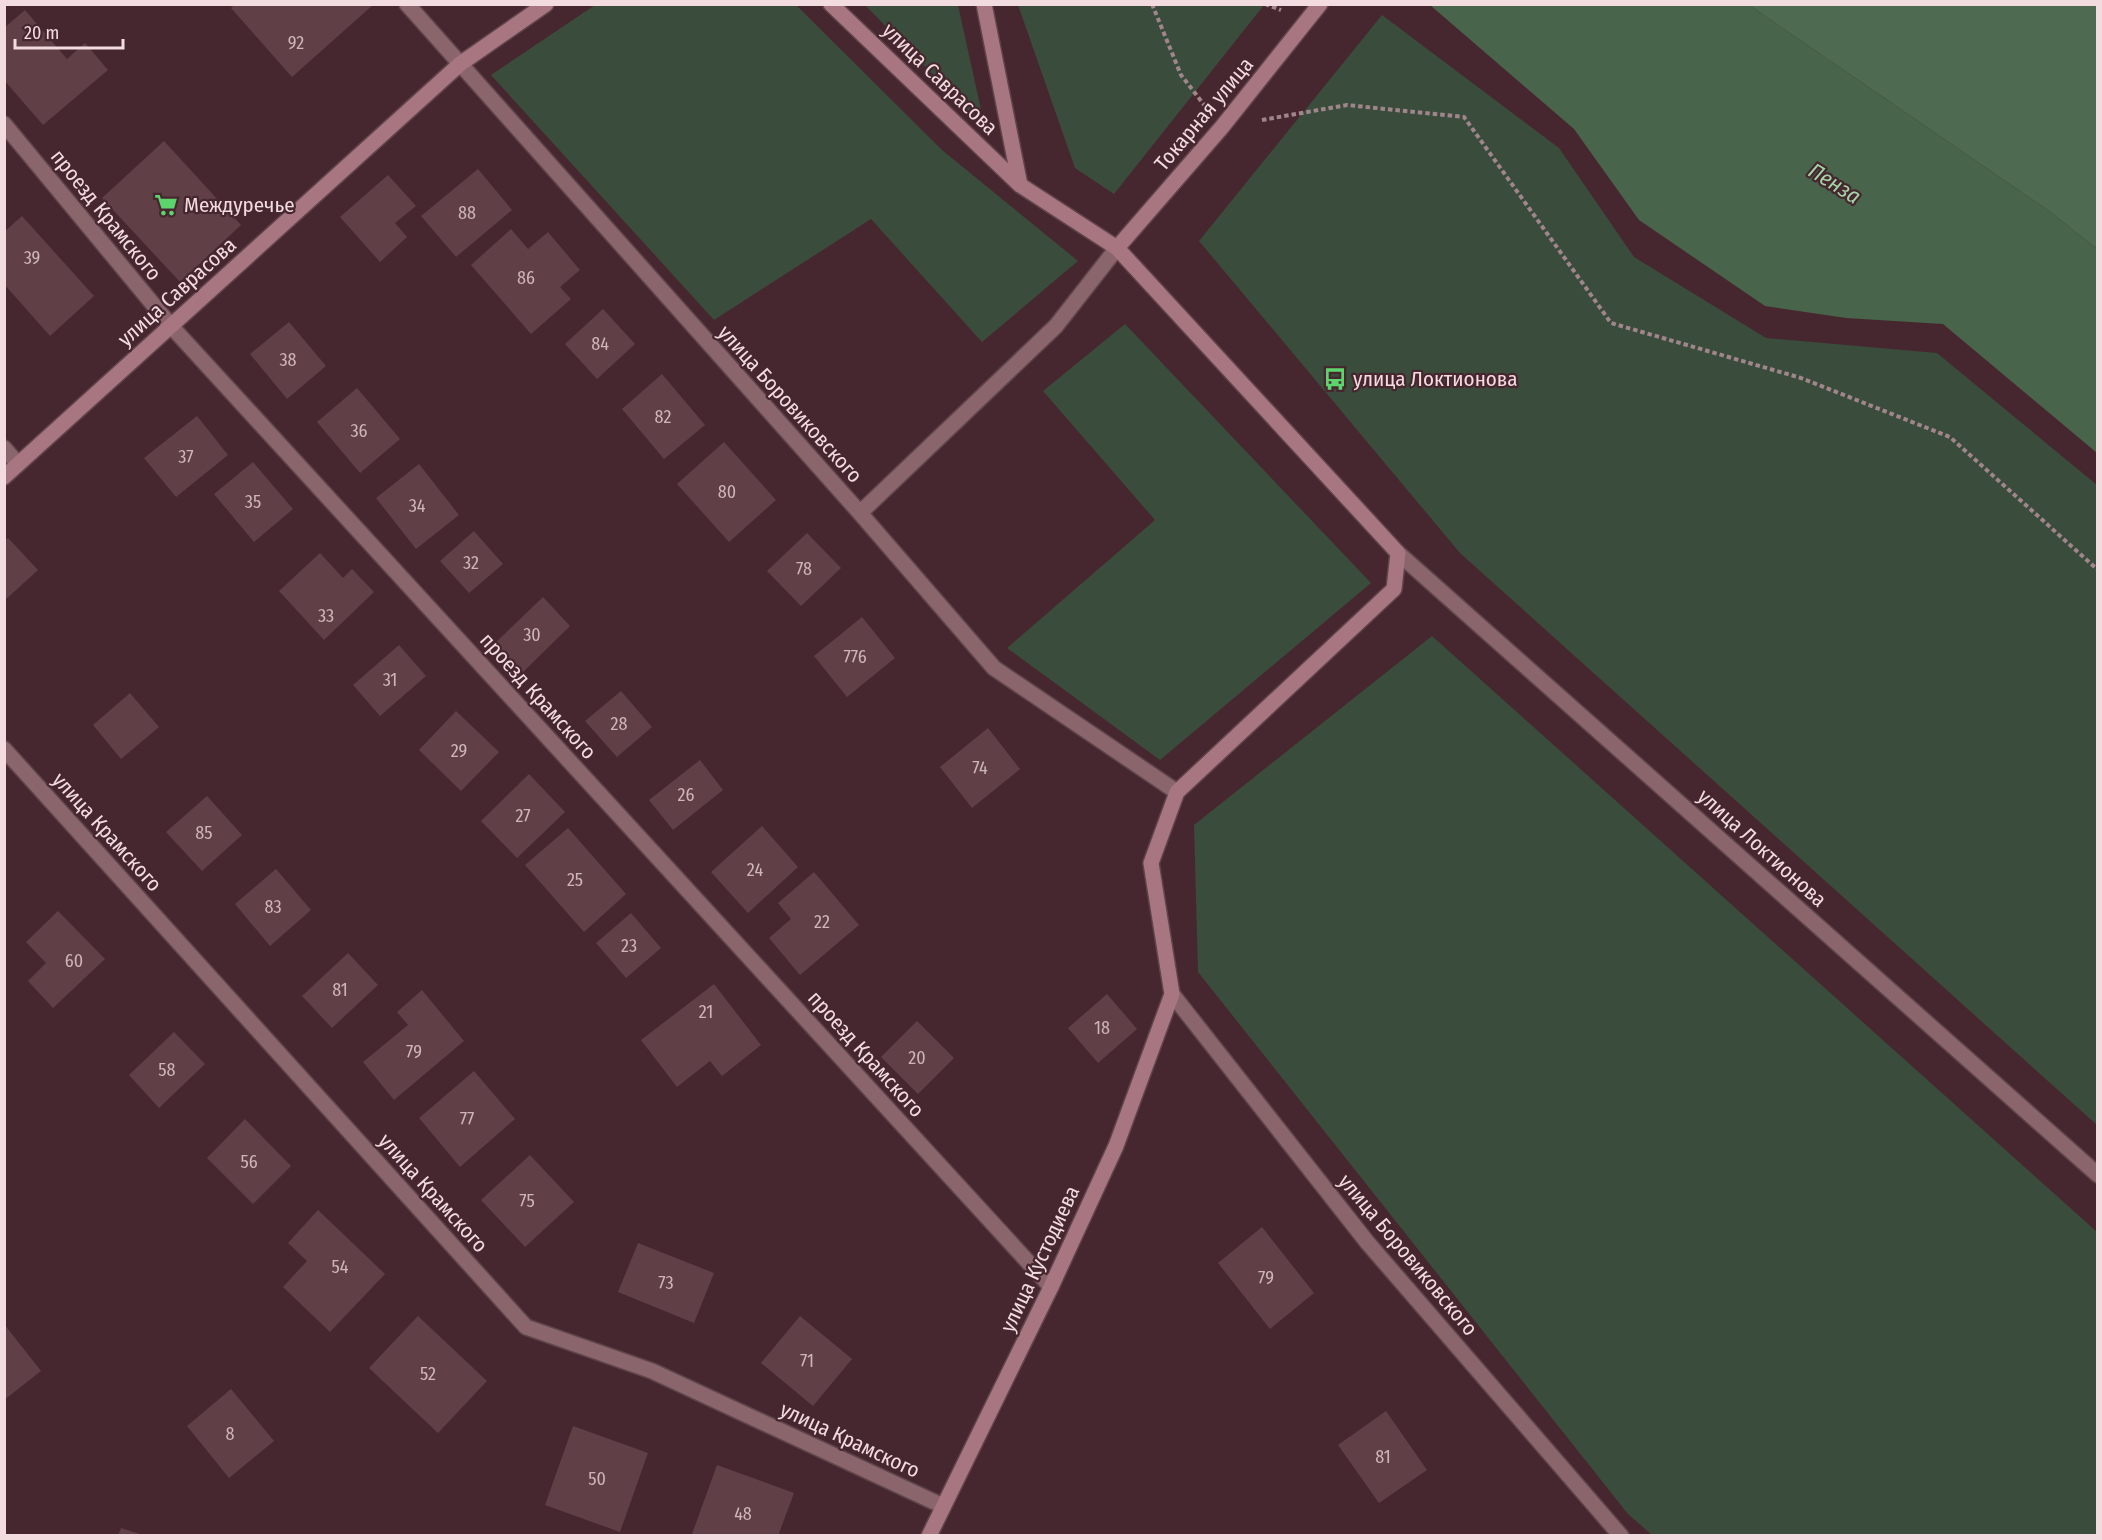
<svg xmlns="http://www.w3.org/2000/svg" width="2102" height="1540" font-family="'Fira Sans Condensed',sans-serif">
  <rect width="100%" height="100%" fill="#47272f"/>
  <path fill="#3a4c3b" d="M 595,5 L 796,5 L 942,150 L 1078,261 L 982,342 L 871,219 L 714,320 L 491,75 Z
    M 865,5 L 958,5 L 985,128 Z
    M 1018,5 L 1018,4 L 1264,5 L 1114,194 L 1075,168 Z
    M 1382,15 L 1559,148 L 1634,257 L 1766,338 L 1937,353 L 2097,485 L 2097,1125 L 1460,553 L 1199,241 Z
    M 1125,324 L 1371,583 L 1160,760 L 1007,648 L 1155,520 L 1043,391 Z
    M 1432,636 L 2097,1232 L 2097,1535 L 1652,1535 L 1628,1514 L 1198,972 L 1194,825 Z"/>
  <path fill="#4e6a50" d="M 1749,5 L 2097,5 L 2097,249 L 2049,211 Z"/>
  <path fill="#48644a" d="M 1430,5 L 1749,5 L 2049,211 L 2097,249 L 2097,453 L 1943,324 L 1846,318 L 1765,306 L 1639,220 L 1574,129 Z"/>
  <path fill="#613f46" d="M 235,4 L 374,4 L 292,77 L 231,8 Z
    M 25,10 L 67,59 L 85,43 L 108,70 L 43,125 L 4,80 L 4,28 Z
    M 164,141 L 241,225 L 180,282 L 102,198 Z
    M 478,169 L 512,210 L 456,257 L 421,216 Z
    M 388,175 L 416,206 L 395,223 L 407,237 L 380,262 L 340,217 Z
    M 22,216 L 94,296 L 50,336 L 4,284 L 4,232 Z
    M 511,229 L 528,249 L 548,232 L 580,270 L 560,287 L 571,299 L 531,334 L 471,265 Z
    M 603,309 L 635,344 L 597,379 L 565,344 Z
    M 289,322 L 326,366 L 287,399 L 250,354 Z
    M 662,374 L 705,425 L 664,459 L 622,409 Z
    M 357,388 L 400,439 L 360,473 L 317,422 Z
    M 197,416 L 228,455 L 176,497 L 144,458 Z
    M 724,442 L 776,500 L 729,542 L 677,484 Z
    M 253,462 L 293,509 L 254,542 L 214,494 Z
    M 419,464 L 459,515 L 416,549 L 376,498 Z
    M 474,531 L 503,564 L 469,593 L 440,561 Z
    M 807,533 L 841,568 L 801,606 L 767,571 Z
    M 8,538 L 38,570 L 4,601 L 4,541 Z
    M 320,553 L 343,578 L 352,569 L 374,592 L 324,640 L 279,591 Z
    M 543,597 L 570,626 L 521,674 L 493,645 Z
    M 862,617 L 895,658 L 847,697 L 814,656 Z
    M 399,645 L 426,676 L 380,716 L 353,685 Z
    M 621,691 L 652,727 L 617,757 L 585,721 Z
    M 130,693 L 159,727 L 121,759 L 93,725 Z
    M 456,711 L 499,752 L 461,791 L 419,750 Z
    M 988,728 L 1020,769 L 972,808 L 940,767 Z
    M 700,760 L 723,790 L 673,830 L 649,800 Z
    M 529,774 L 565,812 L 517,858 L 481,821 Z
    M 207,796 L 242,835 L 202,871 L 166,832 Z
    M 762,826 L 798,867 L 748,913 L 711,872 Z
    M 568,828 L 626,894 L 584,932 L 525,865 Z
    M 276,869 L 311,910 L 270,946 L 235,904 Z
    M 814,872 L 859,925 L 800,975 L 769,938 L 791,919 L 778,903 Z
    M 58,911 L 105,959 L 53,1008 L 28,981 L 46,963 L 26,942 Z
    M 631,913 L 661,948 L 626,978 L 596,943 Z
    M 348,953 L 378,985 L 332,1028 L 302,996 Z
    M 714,984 L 761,1045 L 722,1076 L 710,1061 L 677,1087 L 641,1040 Z
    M 422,990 L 464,1041 L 394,1100 L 363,1062 L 408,1025 L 397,1012 Z
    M 1107,994 L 1137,1029 L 1098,1063 L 1068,1028 Z
    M 917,1021 L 954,1058 L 918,1094 L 881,1057 Z
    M 174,1032 L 205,1064 L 159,1108 L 129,1075 Z
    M 474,1071 L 515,1119 L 460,1167 L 419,1118 Z
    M 245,1119 L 291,1166 L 253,1204 L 207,1158 Z
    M 530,1155 L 574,1202 L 525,1247 L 481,1200 Z
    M 318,1210 L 385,1274 L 330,1332 L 283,1287 L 307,1261 L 288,1243 Z
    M 1262,1227 L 1314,1293 L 1270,1329 L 1218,1263 Z
    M 638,1243 L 714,1273 L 694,1323 L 618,1292 Z
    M 418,1316 L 487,1381 L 438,1433 L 369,1368 Z
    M 800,1316 L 852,1359 L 813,1406 L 761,1363 Z
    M 4,1324 L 41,1371 L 4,1400 Z
    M 231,1389 L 274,1441 L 229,1478 L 187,1426 Z
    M 1386,1411 L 1427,1470 L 1379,1503 L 1338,1445 Z
    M 573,1426 L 648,1453 L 620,1532 L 545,1505 Z
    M 717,1465 L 794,1493 L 778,1536 L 692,1534 Z
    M 121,1528 L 143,1535 L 143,1536 L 118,1536 Z"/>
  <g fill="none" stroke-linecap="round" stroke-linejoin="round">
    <g stroke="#5f444b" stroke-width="18">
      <path id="lane" d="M 4,448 L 18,464"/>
    </g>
    <g stroke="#5f444b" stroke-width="18">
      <path id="street" d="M 407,4 L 860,513 L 994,668 L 1177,792
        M 4,124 L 171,326 L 1051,1287
        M 860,513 L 1056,326 L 1117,248
        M 1398,553 L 2098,1175
        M 4,749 L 526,1327 L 652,1371 L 943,1506
        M 1172,994 L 1367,1242 L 1621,1536"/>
    </g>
    <g stroke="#5f444b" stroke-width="18">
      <path id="secondary" d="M 831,4 L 1020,185
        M 1117,248 L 1222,127 L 1320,4
        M 4,477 L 460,64 L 546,4
        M 929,1536 L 1051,1287 L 1116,1146 L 1172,994 L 1151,863 L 1177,792 L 1394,589 L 1398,553 L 1117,248 L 1020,185 L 984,4"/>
    </g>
    <path stroke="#a0858b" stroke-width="4" stroke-dasharray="4.5 3" stroke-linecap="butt" d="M 1152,4 L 1181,75 L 1205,106
      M 1265,4 L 1281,10
      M 1262,120 L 1347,105 L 1464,117 L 1611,323 L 1801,378 L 1950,437 L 2098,570"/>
    <use href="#lane" stroke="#8a656c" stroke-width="15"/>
    <use href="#street" stroke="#8a656c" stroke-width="15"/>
    <use href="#secondary" stroke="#a87680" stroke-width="15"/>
  </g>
  <defs>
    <g id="supermarket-bare" transform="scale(1.8)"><path d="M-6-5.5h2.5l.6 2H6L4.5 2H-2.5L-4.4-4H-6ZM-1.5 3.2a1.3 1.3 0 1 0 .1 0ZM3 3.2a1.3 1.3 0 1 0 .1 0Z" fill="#5cd56d" stroke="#47272f" stroke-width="2.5" paint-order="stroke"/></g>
    <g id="bus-bare" transform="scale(1.8)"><path d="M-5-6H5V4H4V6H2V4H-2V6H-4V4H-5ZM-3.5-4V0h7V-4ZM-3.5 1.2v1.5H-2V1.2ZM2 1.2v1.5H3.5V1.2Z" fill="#5cd56d" stroke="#47272f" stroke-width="2.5" paint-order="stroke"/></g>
  </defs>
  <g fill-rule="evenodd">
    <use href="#supermarket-bare" x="166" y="205"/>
    <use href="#bus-bare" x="1335" y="379"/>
  </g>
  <g text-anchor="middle" stroke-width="4.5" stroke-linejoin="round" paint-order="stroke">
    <g font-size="18" fill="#ceb5ba">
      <text x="296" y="49">92</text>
      <text x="467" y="219">88</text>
      <text x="32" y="264">39</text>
      <text x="526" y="284">86</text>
      <text x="600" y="350">84</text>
      <text x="288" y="366">38</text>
      <text x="663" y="423">82</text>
      <text x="359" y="437">36</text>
      <text x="186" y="463">37</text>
      <text x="727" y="498">80</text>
      <text x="253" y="508">35</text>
      <text x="417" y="512">34</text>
      <text x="471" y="569">32</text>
      <text x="804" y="575">78</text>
      <text x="326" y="622">33</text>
      <text x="532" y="641">30</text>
      <text x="855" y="663">776</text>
      <text x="390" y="686">31</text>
      <text x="619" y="730">28</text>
      <text x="459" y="757">29</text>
      <text x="980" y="774">74</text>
      <text x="686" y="801">26</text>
      <text x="523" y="822">27</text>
      <text x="204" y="839">85</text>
      <text x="755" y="876">24</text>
      <text x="575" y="886">25</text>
      <text x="273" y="913">83</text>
      <text x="822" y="928">22</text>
      <text x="629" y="952">23</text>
      <text x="74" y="967">60</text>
      <text x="340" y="996">81</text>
      <text x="706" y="1018">21</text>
      <text x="1102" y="1034">18</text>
      <text x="414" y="1058">79</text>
      <text x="917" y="1064">20</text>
      <text x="167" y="1076">58</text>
      <text x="467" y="1125">77</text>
      <text x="249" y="1168">56</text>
      <text x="527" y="1207">75</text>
      <text x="340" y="1273">54</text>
      <text x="1266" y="1284">79</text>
      <text x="666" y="1289">73</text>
      <text x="807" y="1367">71</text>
      <text x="428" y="1380">52</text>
      <text x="230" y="1440">8</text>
      <text x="1383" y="1463">81</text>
      <text x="597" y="1485">50</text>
      <text x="743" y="1520">48</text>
    </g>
    <g font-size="21" fill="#f2dce0" stroke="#47272f">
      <text transform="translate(940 79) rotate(44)" y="7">улица Саврасова</text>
      <text transform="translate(1204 114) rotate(-50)" y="7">Токарная улица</text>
      <text transform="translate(106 215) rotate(51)" y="7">проезд Крамского</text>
      <text transform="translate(177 292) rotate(-42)" y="7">улица Саврасова</text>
      <text transform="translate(790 404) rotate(48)" y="7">улица Боровиковского</text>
      <text transform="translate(538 696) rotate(48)" y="7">проезд Крамского</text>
      <text transform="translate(107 832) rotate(48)" y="7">улица Крамского</text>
      <text transform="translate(1762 848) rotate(42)" y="7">улица Локтионова</text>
      <text transform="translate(866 1054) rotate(48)" y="7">проезд Крамского</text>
      <text transform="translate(433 1193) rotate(48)" y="7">улица Крамского</text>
      <text transform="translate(1408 1255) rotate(50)" y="7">улица Боровиковского</text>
      <text transform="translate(1040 1259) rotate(-65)" y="7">улица Кустодиева</text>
      <text transform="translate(850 1440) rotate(25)" y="7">улица Крамского</text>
    </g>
    <g font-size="21" fill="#f2dce0" stroke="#47272f" text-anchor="start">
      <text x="184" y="212">Междуречье</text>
      <text x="1353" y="386">улица Локтионова</text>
    </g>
    <g font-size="22" font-style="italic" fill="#a2d4a5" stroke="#47272f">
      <text transform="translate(1835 183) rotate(32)" y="8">Пенза</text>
    </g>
  </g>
  <rect width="2102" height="1540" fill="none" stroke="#f2dce0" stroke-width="12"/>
  <path d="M15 39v9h108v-9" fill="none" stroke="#f2dce0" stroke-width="3"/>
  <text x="24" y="39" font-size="18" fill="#f2dce0" stroke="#47272f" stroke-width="4.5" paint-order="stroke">20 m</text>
</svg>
